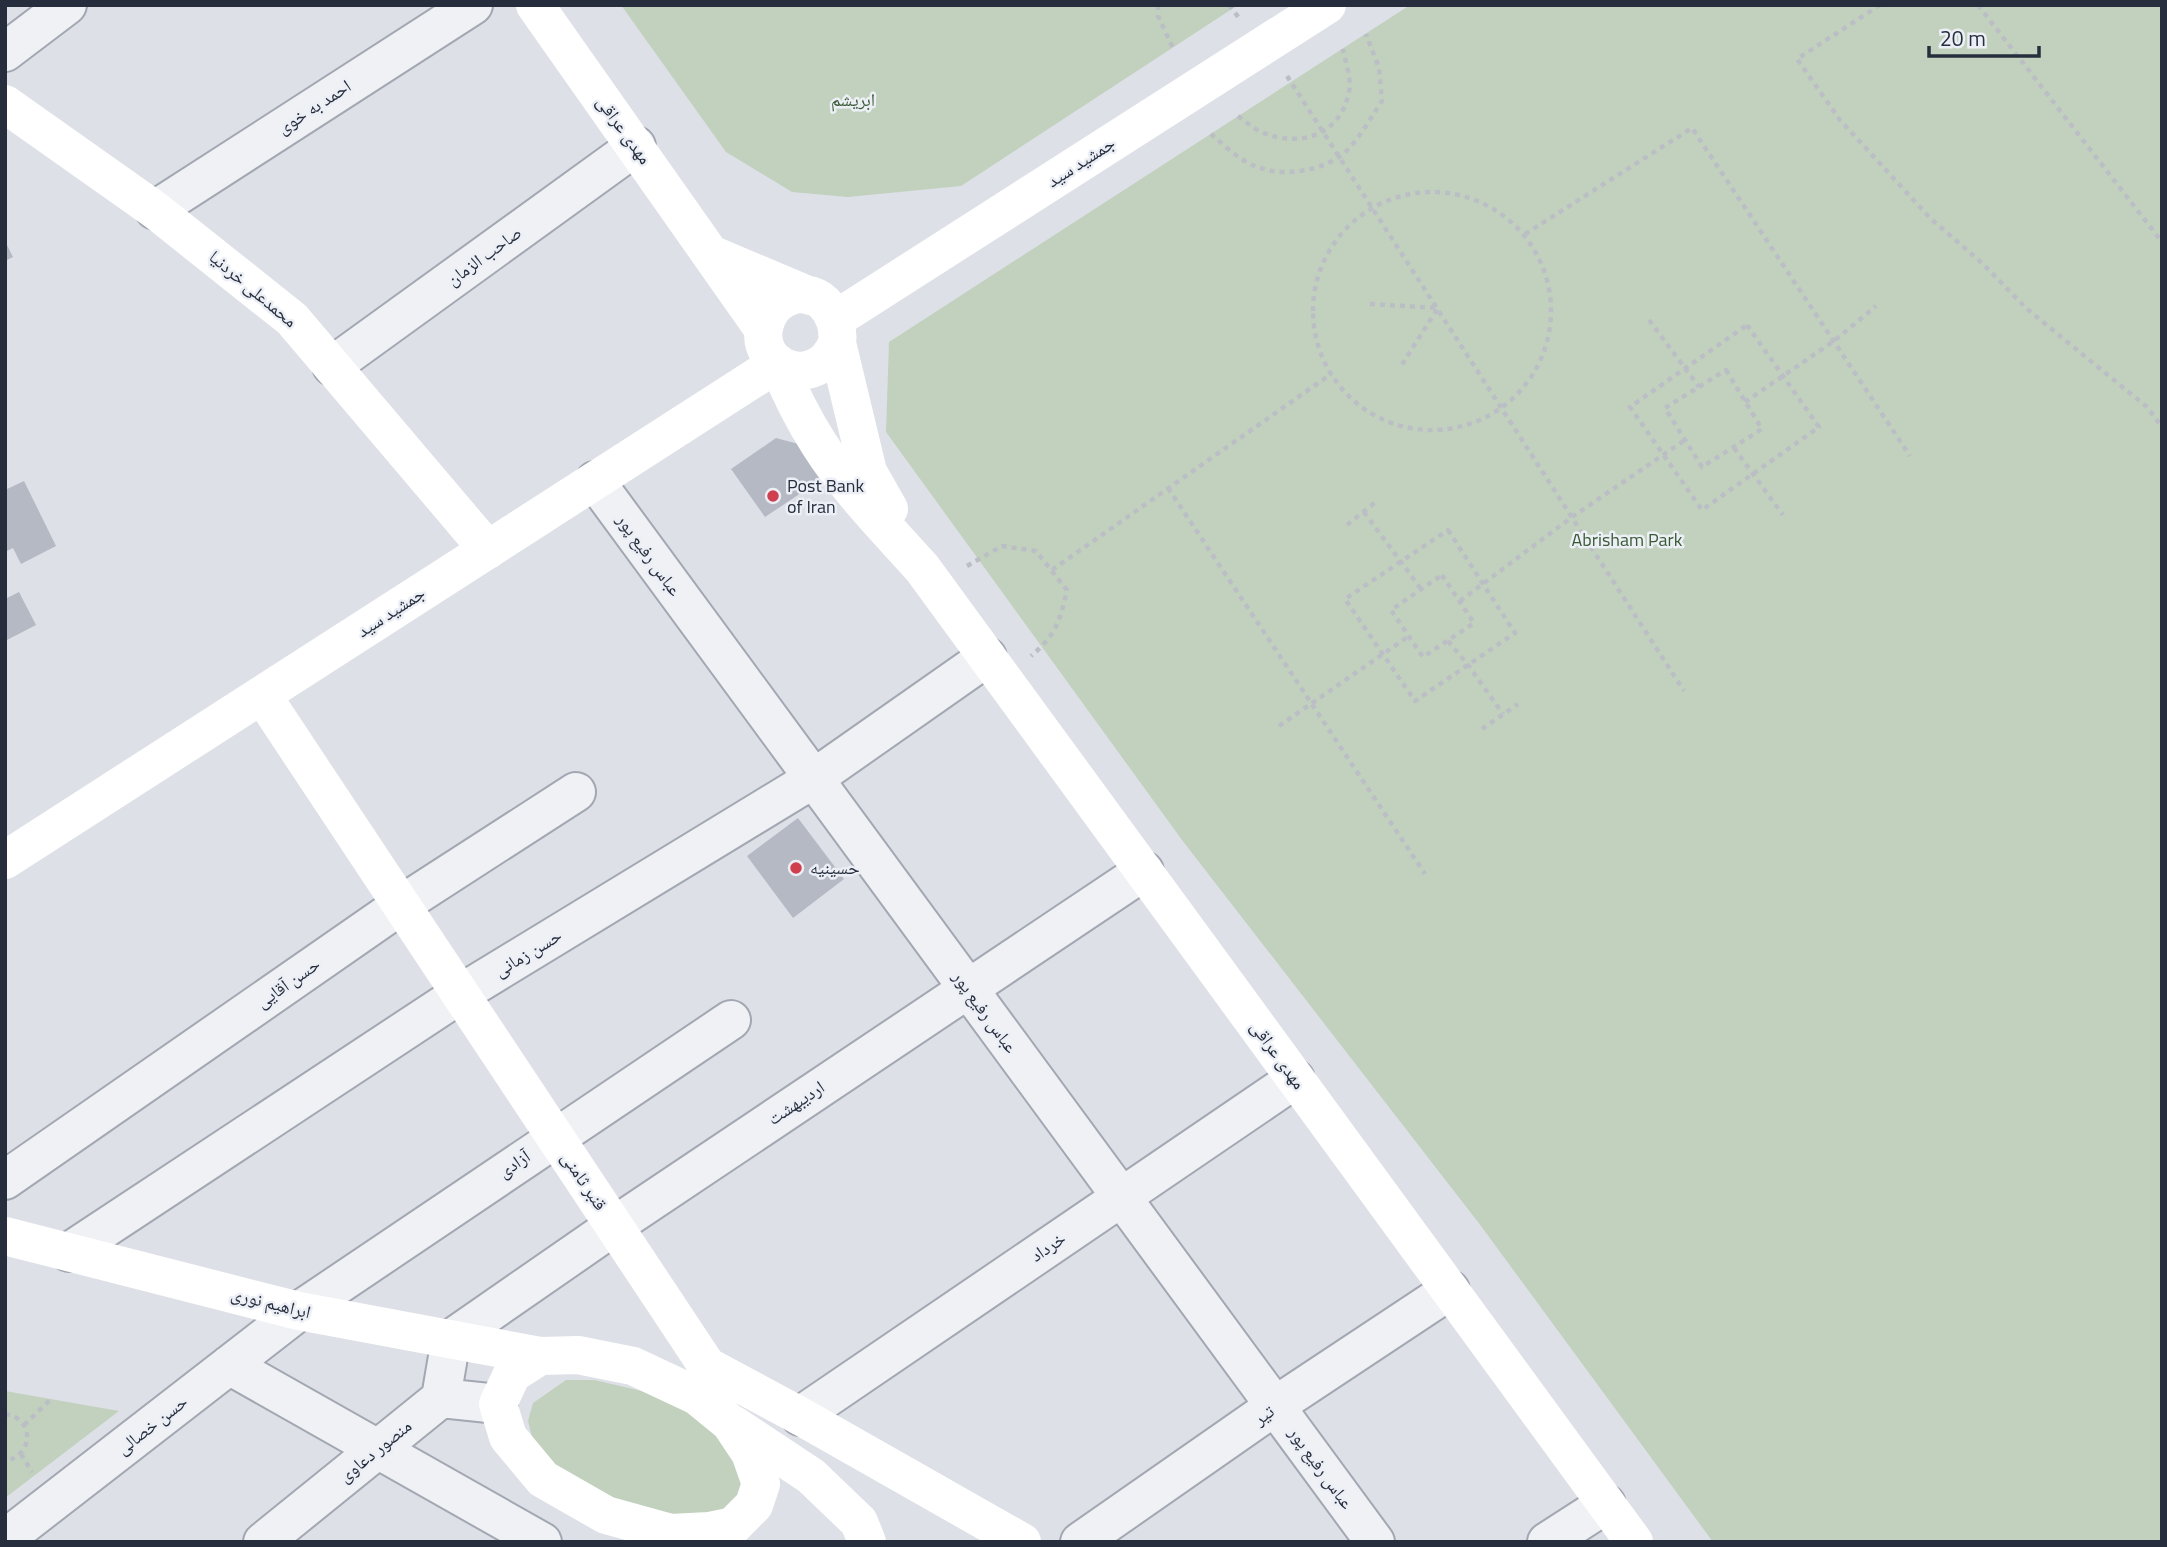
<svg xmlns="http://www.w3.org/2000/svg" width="2167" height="1547" font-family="'Titillium Web','Noto Naskh Arabic',sans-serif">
  <rect width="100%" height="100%" fill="#dde0e7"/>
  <path fill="#c2d1be" d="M 621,5 L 1238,5 L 961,186 L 848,197 L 792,192 L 726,152 Z
    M 1410,5 L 2162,5 L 2162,1542 L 1713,1542 L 1481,1226 L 1182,840 L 886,432 L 889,342 Z
    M 566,1380 L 594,1380 L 655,1394 L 700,1415 L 737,1463 L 741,1482 L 735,1501 L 722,1512 L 663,1515 L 593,1493 L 549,1466 L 534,1445 L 528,1421 L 533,1403 Z
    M 5,1391 L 119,1411 L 5,1498 Z"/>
  <path fill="#b4b9c4" d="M 5,241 L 13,257 L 5,261 Z
    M 776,438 L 817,449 L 828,475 L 765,517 L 731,469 Z
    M 24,481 L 56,546 L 21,564 L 13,548 L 5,552 L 5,490 Z
    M 19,592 L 36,625 L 5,641 L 5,599 Z
    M 798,818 L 844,879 L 793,918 L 747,856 Z"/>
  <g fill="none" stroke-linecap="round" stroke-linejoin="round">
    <g stroke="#a2a7b1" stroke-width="42">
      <path id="street" d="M 5,52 L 67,5
        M 155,210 L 473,5
        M 332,366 L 636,146
        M 595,481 L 1375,1542
        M 5,1180 L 401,905 L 576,792
        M 69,1252 L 460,994 L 813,779 L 987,657
        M 229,1365 L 542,1542
        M 441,1398 L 498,1404
        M 800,1416 L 1295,1079
        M 5,1539 L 299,1311 L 731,1020
        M 263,1542 L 441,1398 L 451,1339 L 614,1226 L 1144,871
        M 1080,1542 L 1275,1406 L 1450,1290
        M 1547,1542 L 1606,1504"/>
    </g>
    <path stroke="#bbbec5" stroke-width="4.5" stroke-dasharray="5 5" stroke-linecap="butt" d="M 1158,5 L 1158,16 L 1173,48
      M 1229,5 L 1239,18
      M 1880,5 L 1797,59 L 1840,120 L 1931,219 L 1982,263 L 2027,309 L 2147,407 L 2162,427
      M 1978,5 L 2162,242
      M 1287,76 L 1684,691
      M 1238,116 C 1245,121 1253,128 1261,132 C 1300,148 1340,136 1349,92 C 1352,79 1345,61 1343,49
      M 1211,134 C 1224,145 1239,160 1255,166 C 1280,177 1316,172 1339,157 C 1355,147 1371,117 1382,101 L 1379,68 L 1366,34
      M1313 311a119 119 0 1 1 238 0a119 119 0 1 1-238 0Z
      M 1525,234 L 1692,128 L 1910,456
      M 1370,304 L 1438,308 L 1401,366
      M 1649,320 L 1699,387
      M 1747,325 L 1819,427 L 1702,510 L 1630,407 Z
      M 1726,370 L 1762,429 L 1702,467 L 1665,408 Z
      M 1745,402 L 1834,341 L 1876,306
      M 1734,448 L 1783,515
      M 1168,488 L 1425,874
      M 1364,512 L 1421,589
      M 1347,525 L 1378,500
      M 1448,530 L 1515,633 L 1415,701 L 1345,599 Z
      M 967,566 L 1002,546 L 1036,551 L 1067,590 C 1060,621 1056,635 1031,656
      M 1052,570 L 1331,374
      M 1442,575 L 1474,623 L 1423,657 L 1391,610 Z
      M 1460,601 L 1572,517 L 1685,440
      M 1448,641 L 1468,665 L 1503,714
      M 1279,726 L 1409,636
      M 1482,729 L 1518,704
      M 5,1414 C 35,1418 34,1456 5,1461
      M 24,1425 L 51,1399
      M 21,1454 L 32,1472"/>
    <use href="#street" stroke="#eff1f5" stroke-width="38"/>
    <path stroke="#fff" stroke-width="38" d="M 535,5 L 763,329
      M 5,104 L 155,210 L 292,319 L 488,550
      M 713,255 L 810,296
      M 836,319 L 1327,5
      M 837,343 C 817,393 752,368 765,324 C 768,313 774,304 784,299 C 816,282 841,312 837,343 L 868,472 L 889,509
      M 262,695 L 707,1366 L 800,1416 L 1022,1542
      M 5,860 L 778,363 C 789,391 803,419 819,444 C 848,490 887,529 922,568 L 1634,1542
      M 5,1236 L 299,1311 L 540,1356 L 578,1355 L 633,1366 L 697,1396 L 730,1423 L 750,1453 L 761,1484 L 754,1505 L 733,1526 L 709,1531 L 671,1533 L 606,1515 L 543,1479 L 508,1437 L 498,1404 L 512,1374 L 540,1356
      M 734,1425 L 811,1476 L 859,1522 L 867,1542"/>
  </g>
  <g fill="#cf3f4e" stroke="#eceff5" stroke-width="2.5">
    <circle cx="773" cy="496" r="7"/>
    <circle cx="796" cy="868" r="7"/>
  </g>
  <g text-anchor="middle" stroke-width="5" stroke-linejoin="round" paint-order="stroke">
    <g font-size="18" fill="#395933" stroke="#eceff5">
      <text x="853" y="106">ابریشم</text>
      <text x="1627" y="546">Abrisham Park</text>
    </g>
    <g font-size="18" fill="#262e3d" stroke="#eceff5">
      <text transform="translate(314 107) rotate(-33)" y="6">احمد به خوی</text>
      <text transform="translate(624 130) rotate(54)" y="6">مهدی عراقی</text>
      <text transform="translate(1081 162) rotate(-33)" y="6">جمشید سید</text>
      <text transform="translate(484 256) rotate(-36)" y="6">صاحب الزمان</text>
      <text transform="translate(253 289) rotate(40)" y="6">محمدعلی خردنیا</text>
      <text transform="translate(649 555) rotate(54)" y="6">عباس رفیع پور</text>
      <text transform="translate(391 612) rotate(-33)" y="6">جمشید سید</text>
      <text transform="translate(528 953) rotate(-31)" y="6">حسن زمانی</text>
      <text transform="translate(288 983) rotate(-35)" y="6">حسن آقایی</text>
      <text transform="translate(985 1012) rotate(54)" y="6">عباس رفیع پور</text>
      <text transform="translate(1278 1055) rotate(54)" y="6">مهدی عراقی</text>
      <text transform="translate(796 1103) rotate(-34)" y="6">اردیبهشت</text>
      <text transform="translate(514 1164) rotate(-34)" y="6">آزادی</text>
      <text transform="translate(584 1181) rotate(56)" y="6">قنبر ثامنی</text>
      <text transform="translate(1048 1247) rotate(-34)" y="6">خرداد</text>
      <text transform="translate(271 1303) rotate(14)" y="6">ابراهیم نوری</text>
      <text transform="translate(1264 1415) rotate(-35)" y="6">تیر</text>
      <text transform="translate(152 1425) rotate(-38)" y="6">حسن خصالی</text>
      <text transform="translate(375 1451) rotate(-39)" y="6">منصور دعاوی</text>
      <text transform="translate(1321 1468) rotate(54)" y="6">عباس رفیع پور</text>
    </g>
    <g font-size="18" fill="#262e3d" stroke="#eceff5" text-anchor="start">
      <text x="787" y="492">Post Bank<tspan x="787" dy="21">of Iran</tspan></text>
      <text x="810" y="874">حسینیه</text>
    </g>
  </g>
  <rect width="2167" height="1547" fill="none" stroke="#262e3d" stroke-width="14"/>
  <path d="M1929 46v10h110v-10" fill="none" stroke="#262e3d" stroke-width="3.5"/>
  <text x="1940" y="46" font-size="21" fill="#262e3d" stroke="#eceff5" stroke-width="5" paint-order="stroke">20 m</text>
</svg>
